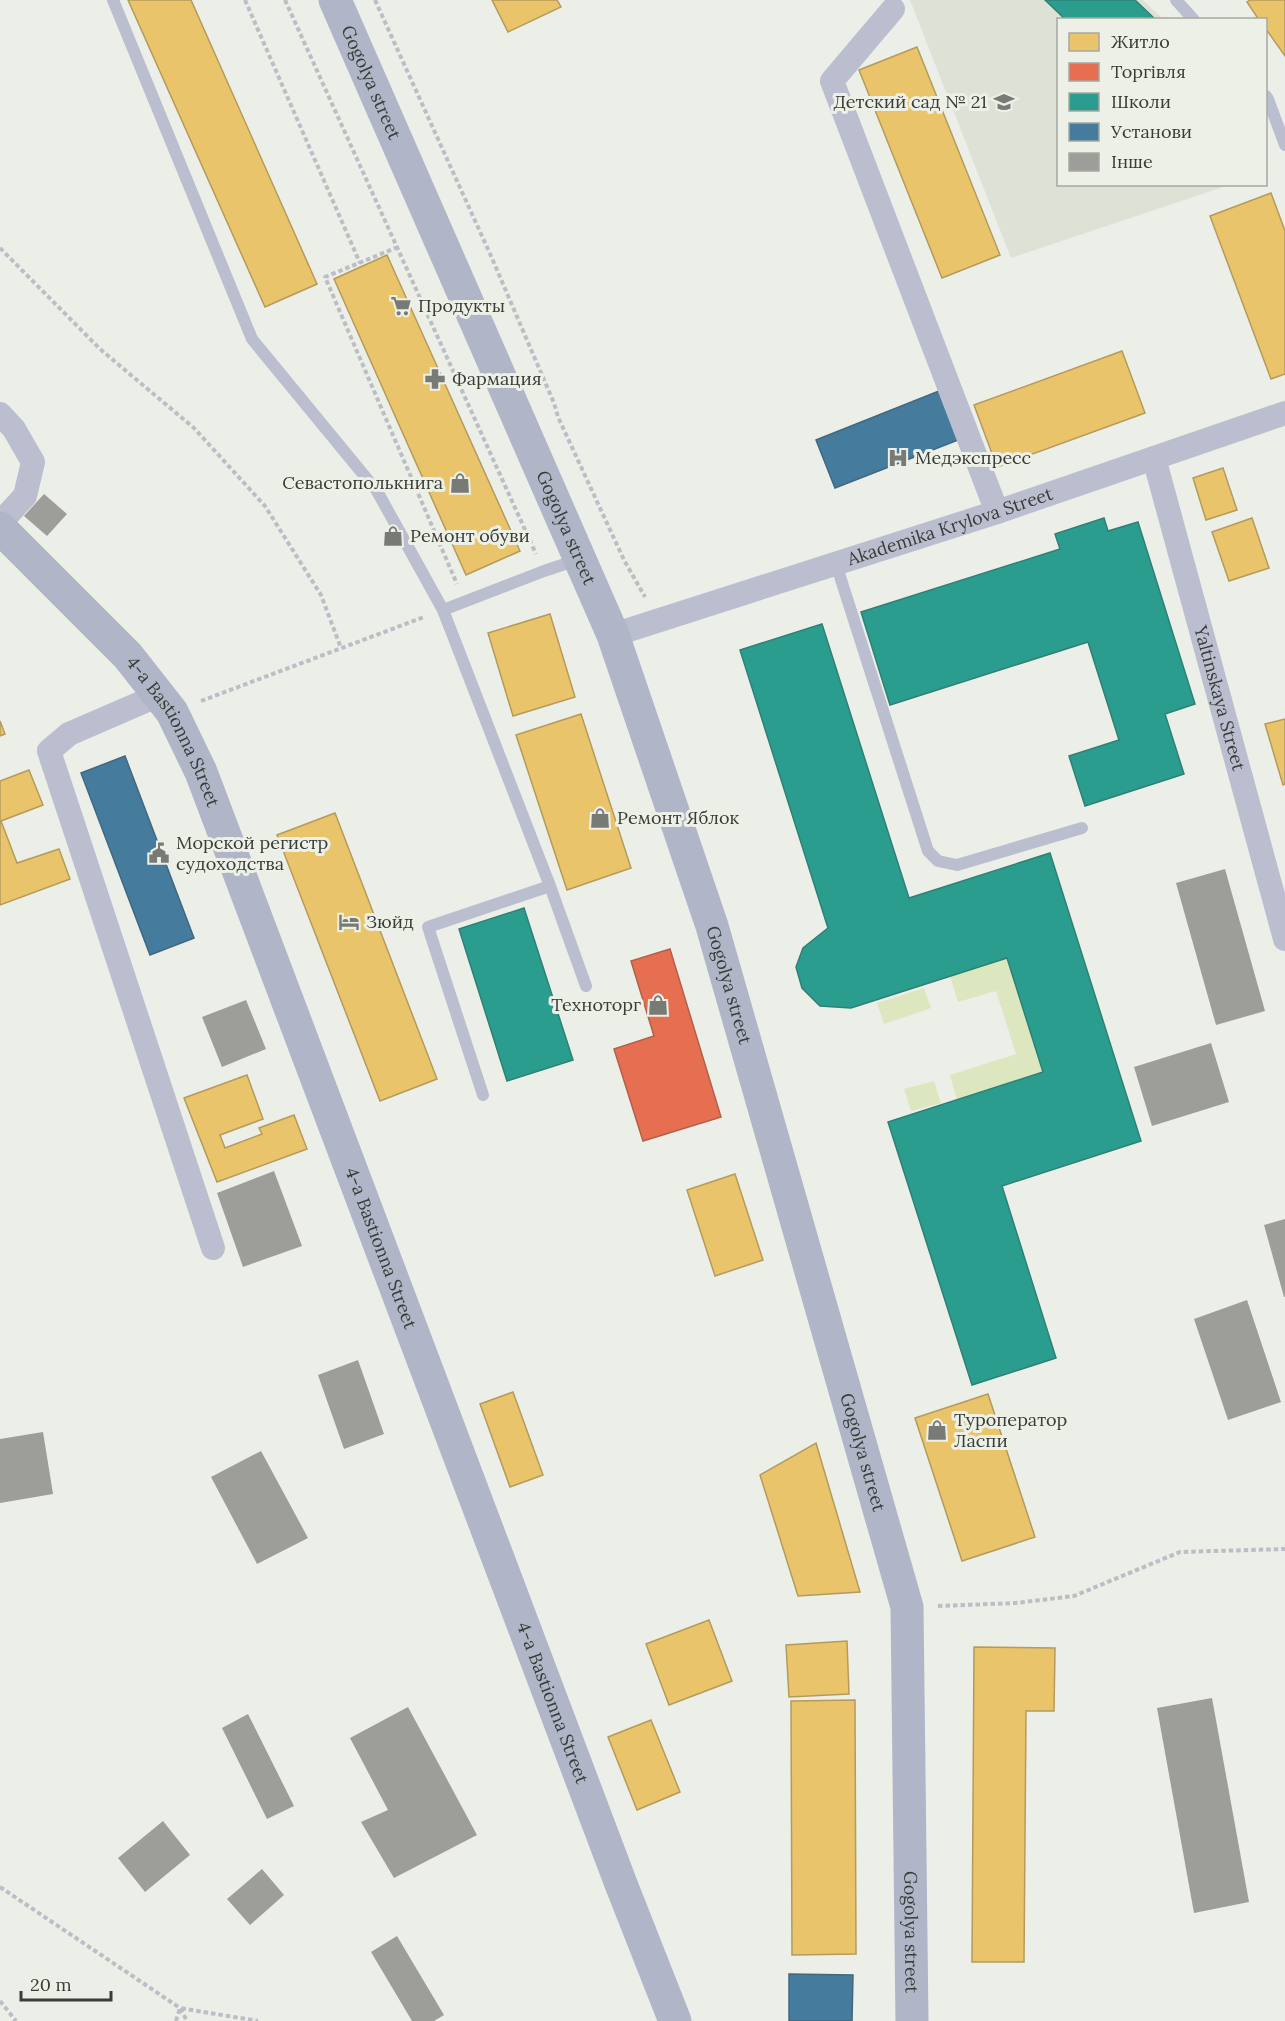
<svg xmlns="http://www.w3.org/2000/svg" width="1285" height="2021" font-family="Lora,serif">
  <rect width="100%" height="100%" fill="#eceee8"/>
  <path fill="#dee1d6" d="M 910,0 L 1143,0 L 1163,19 L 1058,20 L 1058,184 L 1229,185 L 1011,258 Z"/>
  <path fill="#dce7c0" d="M 1007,958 L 1043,1072 L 957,1100 L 950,1075 L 1016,1054 L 996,991 L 958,1002 L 950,976 Z
    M 924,988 L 931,1008 L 884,1024 L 877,1003 Z
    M 934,1081 L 941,1103 L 911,1111 L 904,1089 Z"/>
  <path fill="#e9c46a" stroke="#b49b5b" stroke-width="1.5" d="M 128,0 L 191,0 L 317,284 L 265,307 Z
    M 492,0 L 557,0 L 561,7 L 508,32 Z
    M 1250,0 L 1285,0 L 1285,56 L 1266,29 L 1266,20 L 1259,20 L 1247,2 Z
    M 917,47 L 1000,255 L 942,278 L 859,70 Z
    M 1271,193 L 1285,231 L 1285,374 L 1271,379 L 1210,216 Z
    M 387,255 L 520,551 L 466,575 L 334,279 Z
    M 1122,351 L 1145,413 L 997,467 L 974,405 Z
    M 1223,468 L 1237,510 L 1206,520 L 1193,478 Z
    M 1252,518 L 1269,568 L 1229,581 L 1212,532 Z
    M 550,614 L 575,697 L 513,716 L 488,633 Z
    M 581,714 L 631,868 L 567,890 L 516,735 Z
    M 1285,719 L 1285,784 L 1283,785 L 1265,724 Z
    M 0,721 L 5,734 L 0,736 Z
    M 29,770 L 43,805 L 1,821 L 17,863 L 59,849 L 70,879 L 0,905 L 0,781 Z
    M 335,813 L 437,1079 L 380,1101 L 277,835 Z
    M 247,1075 L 263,1119 L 220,1135 L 225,1148 L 262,1134 L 259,1128 L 294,1115 L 307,1149 L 217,1182 L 184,1098 Z
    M 735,1174 L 763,1260 L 715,1276 L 687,1190 Z
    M 513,1392 L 543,1475 L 510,1487 L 480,1404 Z
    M 988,1394 L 1035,1537 L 962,1561 L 915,1418 Z
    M 816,1443 L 860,1592 L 798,1596 L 760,1475 Z
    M 709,1620 L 732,1681 L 669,1705 L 646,1644 Z
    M 847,1641 L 849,1694 L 789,1697 L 786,1645 Z
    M 974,1647 L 1055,1648 L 1054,1711 L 1026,1711 L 1024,1962 L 972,1962 Z
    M 855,1700 L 856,1954 L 792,1955 L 791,1701 Z
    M 651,1720 L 680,1792 L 637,1810 L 608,1737 Z"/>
  <path fill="#e76f51" stroke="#b3604a" stroke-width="1.5" d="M 670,949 L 721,1117 L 643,1141 L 614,1049 L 654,1036 L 631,961 Z"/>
  <path fill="#2a9d8f" stroke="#2f8075" stroke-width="1.5" d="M 1045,0 L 1135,0 L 1156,20 L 1066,20 Z
    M 1104,518 L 1108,531 L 1138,522 L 1195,704 L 1165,714 L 1184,774 L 1085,806 L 1069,756 L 1119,740 L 1088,642 L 890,705 L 861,612 L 1060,549 L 1055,534 Z
    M 822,624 L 909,898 L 1050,853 L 1141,1141 L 1002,1186 L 1056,1358 L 972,1385 L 888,1122 L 1043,1072 L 1007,958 L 851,1008 L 820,1006 L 802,988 L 796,967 L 803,948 L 828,928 L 740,650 Z
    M 524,908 L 573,1060 L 507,1081 L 459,929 Z"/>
  <path fill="#457b9d" stroke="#42687f" stroke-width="1.5" d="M 944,389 L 963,438 L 835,488 L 816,440 Z
    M 125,756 L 194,938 L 150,955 L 81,773 Z
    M 789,1974 L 853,1975 L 852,2021 L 789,2021 Z"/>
  <path fill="#9d9e9a" d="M 44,494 L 67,514 L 47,536 L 24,516 Z
    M 1225,869 L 1265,1011 L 1216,1025 L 1176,883 Z
    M 246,1000 L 266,1049 L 222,1067 L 202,1017 Z
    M 1211,1043 L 1229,1102 L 1152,1126 L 1134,1067 Z
    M 274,1171 L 302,1246 L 243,1267 L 217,1193 Z
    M 1285,1219 L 1285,1297 L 1284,1297 L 1264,1225 Z
    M 1247,1300 L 1281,1402 L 1228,1420 L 1194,1319 Z
    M 358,1360 L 384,1434 L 344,1449 L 318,1375 Z
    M 43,1432 L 53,1494 L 0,1503 L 0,1439 Z
    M 261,1451 L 308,1538 L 257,1564 L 211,1477 Z
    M 1212,1698 L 1249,1902 L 1194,1913 L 1157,1708 Z
    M 408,1707 L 477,1835 L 394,1878 L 361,1822 L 388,1810 L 350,1738 Z
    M 248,1714 L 294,1806 L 267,1819 L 222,1728 Z
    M 163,1821 L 190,1855 L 145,1892 L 118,1858 Z
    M 262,1869 L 284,1895 L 250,1925 L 227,1899 Z
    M 397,1936 L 444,2015 L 434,2021 L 412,2021 L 371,1952 Z"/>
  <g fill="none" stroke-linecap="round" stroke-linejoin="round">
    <path stroke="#bbbec5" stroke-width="4" stroke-dasharray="4.5 3" stroke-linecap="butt" d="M 245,0 L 360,263
      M 285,0 L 536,554
      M 375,0 L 491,256 L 554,403 L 558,417 L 624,560 L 645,597
      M 398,247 L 325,277 L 457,584
      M 0,248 L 100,349 L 194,428 L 265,506 L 321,595 L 341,648
      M 201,701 L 424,617
      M 938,1606 L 1016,1603 L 1074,1596 L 1180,1552 L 1285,1549
      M 0,1887 L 180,2008 L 187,2021
      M 0,2001 L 16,2021
      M 176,2021 L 180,2008 L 258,2021"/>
    <path stroke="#bbbece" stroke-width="12" d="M 113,0 L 252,339 L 377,491 L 443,610 L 550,886 L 428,927 L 483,1095
      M 1176,0 L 1194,20
      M 1266,96 L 1268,99 L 1285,145
      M 836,564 L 928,851 L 938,861 L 957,865 L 1082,828
      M 443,610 L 544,571 L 580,559
      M 550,886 L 586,986"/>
    <g stroke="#bbbece" stroke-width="24">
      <path d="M 893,9 L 832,81 L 997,512"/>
      <path d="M 0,414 L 14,429 L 33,462 L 25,496 L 0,523"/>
      <path id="s1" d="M 1154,458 L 1285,939"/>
      <path id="s2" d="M 613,635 L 997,512 L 1285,413"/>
      <path d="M 159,695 L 69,734 L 49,751 L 213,1248"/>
    </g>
    <g stroke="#b0b5c8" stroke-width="33">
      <path id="s3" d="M 335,0 L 613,635 L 712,926 L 907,1607 L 912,2021"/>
      <path id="s4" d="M 0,528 L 128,656 L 172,712 L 201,772 L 621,1884 L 675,2021"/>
    </g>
  </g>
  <defs>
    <g id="school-bare" transform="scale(1.62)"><path d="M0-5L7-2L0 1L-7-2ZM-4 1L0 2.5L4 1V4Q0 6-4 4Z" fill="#787a76" stroke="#edf0e6" stroke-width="2.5" paint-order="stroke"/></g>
    <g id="supermarket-bare" transform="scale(1.62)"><path d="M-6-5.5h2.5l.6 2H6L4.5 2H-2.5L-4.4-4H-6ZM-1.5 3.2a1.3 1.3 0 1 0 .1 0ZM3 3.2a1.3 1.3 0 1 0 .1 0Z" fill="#787a76" stroke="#edf0e6" stroke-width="2.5" paint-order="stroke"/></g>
    <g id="pharmacy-bare" transform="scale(1.62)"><path d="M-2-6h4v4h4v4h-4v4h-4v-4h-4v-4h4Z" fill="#787a76" stroke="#edf0e6" stroke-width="2.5" paint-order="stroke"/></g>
    <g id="hospital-bare" transform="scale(1.62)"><path d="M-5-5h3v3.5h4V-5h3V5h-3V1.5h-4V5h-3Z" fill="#787a76" stroke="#edf0e6" stroke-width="2.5" paint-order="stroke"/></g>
    <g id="shop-bare" transform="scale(1.62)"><path d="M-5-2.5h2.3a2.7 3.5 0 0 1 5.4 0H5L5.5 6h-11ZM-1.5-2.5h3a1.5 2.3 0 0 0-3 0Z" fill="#787a76" stroke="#edf0e6" stroke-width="2.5" paint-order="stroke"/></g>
    <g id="civic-bare" transform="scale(1.62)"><path d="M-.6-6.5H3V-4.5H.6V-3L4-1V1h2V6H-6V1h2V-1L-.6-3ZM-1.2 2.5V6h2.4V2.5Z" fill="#787a76" stroke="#edf0e6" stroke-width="2.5" paint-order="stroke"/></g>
    <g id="hotel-bare" transform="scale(1.62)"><path d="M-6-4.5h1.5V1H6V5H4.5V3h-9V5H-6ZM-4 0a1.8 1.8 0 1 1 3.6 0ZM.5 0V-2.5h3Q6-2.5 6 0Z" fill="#787a76" stroke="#edf0e6" stroke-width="2.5" paint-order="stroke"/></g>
  </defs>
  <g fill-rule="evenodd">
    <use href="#school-bare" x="1004" y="102"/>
    <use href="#supermarket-bare" x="401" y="306"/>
    <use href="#pharmacy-bare" x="435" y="379"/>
    <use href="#hospital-bare" x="898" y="458"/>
    <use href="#shop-bare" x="460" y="483"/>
    <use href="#shop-bare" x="393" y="536"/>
    <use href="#shop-bare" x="600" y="818"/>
    <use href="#civic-bare" x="159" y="853"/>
    <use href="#hotel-bare" x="349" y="922"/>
    <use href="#shop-bare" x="658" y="1005"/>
    <use href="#shop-bare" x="937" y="1430"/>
  </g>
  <g text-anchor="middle" stroke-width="6" stroke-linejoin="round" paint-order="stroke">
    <g font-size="18" fill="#3a3c38" stroke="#edf0e6">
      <text dy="6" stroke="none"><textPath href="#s3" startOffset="90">Gogolya street</textPath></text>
      <text dy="6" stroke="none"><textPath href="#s2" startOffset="354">Akademika Krylova Street</textPath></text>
      <text dy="6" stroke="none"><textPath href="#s3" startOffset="576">Gogolya street</textPath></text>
      <text dy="6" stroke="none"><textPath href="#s1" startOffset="249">Yaltinskaya Street</textPath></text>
      <text dy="6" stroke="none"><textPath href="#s4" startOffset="270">4-a Bastionna Street</textPath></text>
      <text dy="6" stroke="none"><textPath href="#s3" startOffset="1062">Gogolya street</textPath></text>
      <text dy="6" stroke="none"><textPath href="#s4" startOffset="828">4-a Bastionna Street</textPath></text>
      <text dy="6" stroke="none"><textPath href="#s3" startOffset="1548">Gogolya street</textPath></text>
      <text dy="6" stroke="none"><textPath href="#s4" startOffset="1314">4-a Bastionna Street</textPath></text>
      <text dy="6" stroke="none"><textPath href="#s3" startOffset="2034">Gogolya street</textPath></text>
    </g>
    <g font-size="18" fill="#3a3c38" stroke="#edf0e6" text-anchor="start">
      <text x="987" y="108" text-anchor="end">Детский сад № 21</text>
      <text x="418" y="312">Продукты</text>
      <text x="452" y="385">Фармация</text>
      <text x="915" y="464">Медэкспресс</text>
      <text x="443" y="489" text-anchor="end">Севастополькнига</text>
      <text x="410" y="542">Ремонт обуви</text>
      <text x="617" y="824">Ремонт Яблок</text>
      <text x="176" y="849">Морской регистр<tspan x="176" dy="21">судоходства</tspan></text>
      <text x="366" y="928">Зюйд</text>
      <text x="641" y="1011" text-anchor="end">Техноторг</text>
      <text x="954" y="1426">Туроператор<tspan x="954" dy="21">Ласпи</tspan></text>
    </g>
  </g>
  <rect x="1057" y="18" width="210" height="168" fill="#edf0e6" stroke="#a5a8a0" stroke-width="1.5"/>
  <rect x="1069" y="33" width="30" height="18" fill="#e9c46a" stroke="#a5a8a0" stroke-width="1.5"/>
  <text x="1111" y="48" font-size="18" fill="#3a3c38">Житло</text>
  <rect x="1069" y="63" width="30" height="18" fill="#e76f51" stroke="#a5a8a0" stroke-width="1.5"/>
  <text x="1111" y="78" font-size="18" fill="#3a3c38">Торгівля</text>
  <rect x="1069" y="93" width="30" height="18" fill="#2a9d8f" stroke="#a5a8a0" stroke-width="1.5"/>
  <text x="1111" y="108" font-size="18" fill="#3a3c38">Школи</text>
  <rect x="1069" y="123" width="30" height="18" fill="#457b9d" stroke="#a5a8a0" stroke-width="1.5"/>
  <text x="1111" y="138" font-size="18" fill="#3a3c38">Установи</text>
  <rect x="1069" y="153" width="30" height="18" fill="#9d9e9a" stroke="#a5a8a0" stroke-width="1.5"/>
  <text x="1111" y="168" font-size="18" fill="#3a3c38">Інше</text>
  <path d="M21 1991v9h90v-9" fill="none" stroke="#3a3c38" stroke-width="3"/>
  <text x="30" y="1991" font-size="18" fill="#3a3c38" stroke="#edf0e6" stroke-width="4.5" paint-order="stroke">20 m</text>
</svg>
